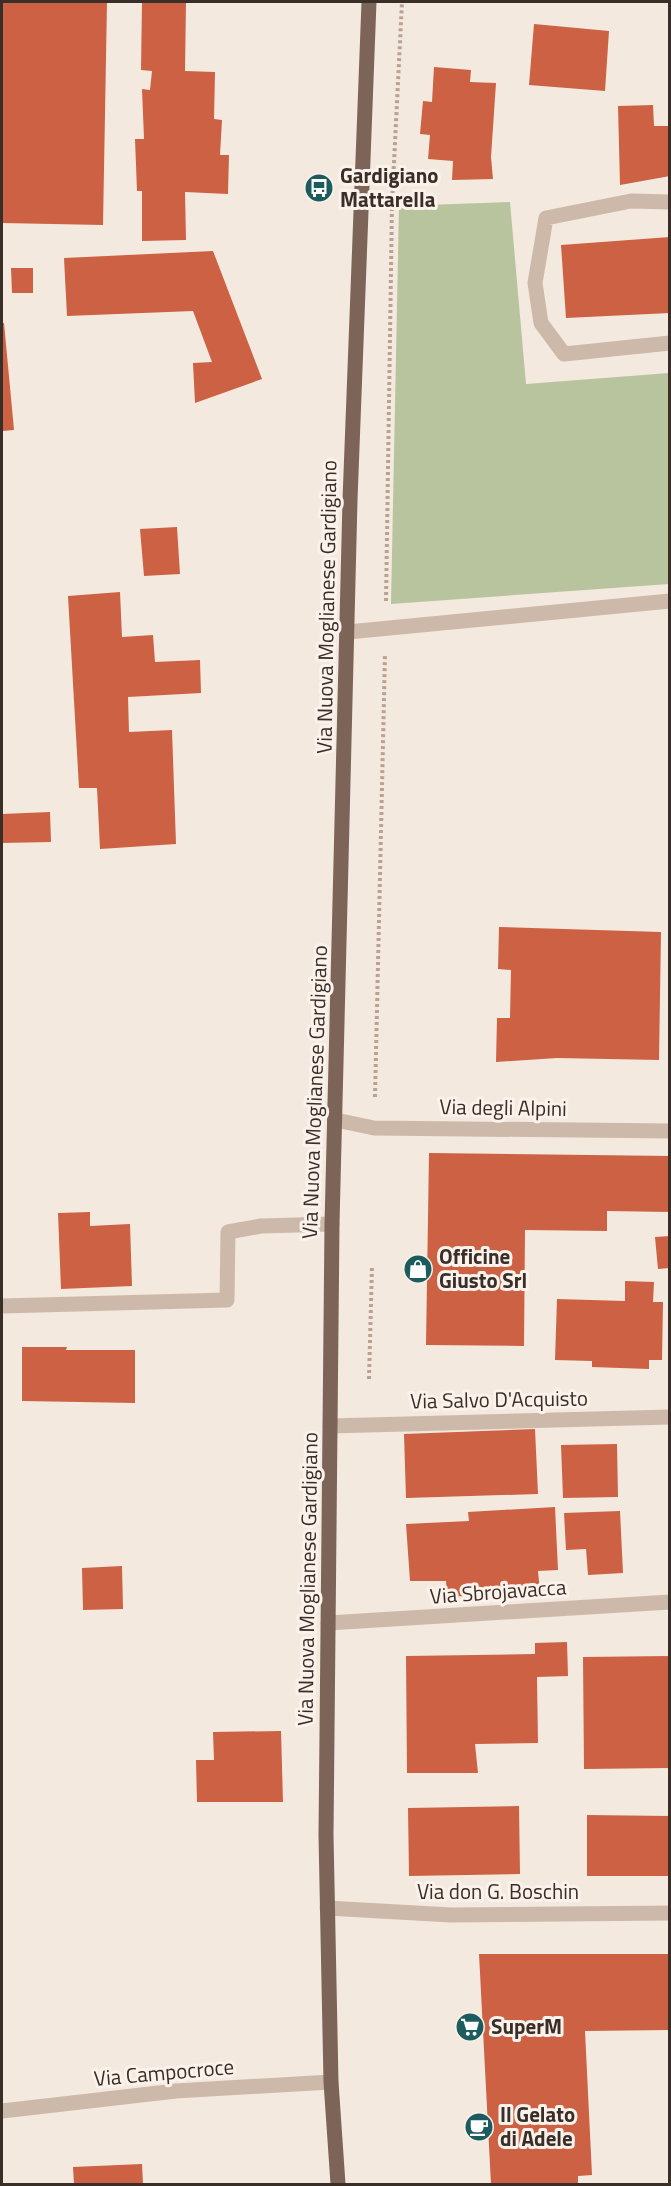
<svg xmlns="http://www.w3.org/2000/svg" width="671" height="2186" font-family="'Titillium Web',sans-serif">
  <rect width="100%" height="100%" fill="#f4e9de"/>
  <path fill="#b8c49d" d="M 510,202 L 526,384 L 669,373 L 669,584 L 391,604 L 399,206 Z"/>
  <path fill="#cd6144" d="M 2,2 L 107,2 L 103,225 L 2,223 Z
    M 142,2 L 186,2 L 185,71 L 215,72 L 214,119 L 222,120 L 220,155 L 229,155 L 228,194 L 185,192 L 186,240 L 142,241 L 142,191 L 137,191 L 135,139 L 144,139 L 142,89 L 150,90 L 152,71 L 141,70 Z
    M 534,24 L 609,31 L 605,91 L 529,85 Z
    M 434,67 L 471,70 L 470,82 L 496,83 L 491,157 L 493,179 L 452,180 L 453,161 L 428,159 L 430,135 L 420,134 L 423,101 L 432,102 Z
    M 653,105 L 654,126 L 670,126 L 670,176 L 620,185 L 618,106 Z
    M 670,237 L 670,313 L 566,318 L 561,245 Z
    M 213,251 L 262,379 L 195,403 L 193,363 L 212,362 L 193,311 L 67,316 L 64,258 Z
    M 11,268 L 33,268 L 33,293 L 12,293 Z
    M 2,323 L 4,323 L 14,430 L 2,431 Z
    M 177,527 L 180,574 L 144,576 L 140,529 Z
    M 120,592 L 122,637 L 153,635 L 155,662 L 200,660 L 201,693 L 128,697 L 129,732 L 172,730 L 176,844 L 100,849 L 97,788 L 79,788 L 68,596 Z
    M 50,812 L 51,842 L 2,843 L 2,814 Z
    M 499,927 L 661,932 L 659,1060 L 557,1058 L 496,1062 L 497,1018 L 510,1018 L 511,970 L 498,969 Z
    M 429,1153 L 670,1156 L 670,1212 L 607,1211 L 607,1231 L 525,1230 L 524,1346 L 426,1345 Z
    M 90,1212 L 90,1226 L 130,1224 L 132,1286 L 61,1289 L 58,1213 Z
    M 670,1236 L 670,1268 L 658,1269 L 655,1237 Z
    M 625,1281 L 654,1282 L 653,1302 L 663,1302 L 662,1360 L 649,1360 L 649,1369 L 592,1367 L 592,1361 L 555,1360 L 557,1299 L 625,1301 Z
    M 22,1347 L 67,1347 L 66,1350 L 135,1350 L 135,1403 L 22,1401 Z
    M 535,1429 L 538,1494 L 406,1498 L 404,1434 Z
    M 617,1444 L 618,1497 L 563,1498 L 561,1445 Z
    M 555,1507 L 558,1570 L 538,1571 L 540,1592 L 447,1597 L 446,1581 L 410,1581 L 406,1524 L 469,1521 L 468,1512 Z
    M 620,1511 L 623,1573 L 588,1575 L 586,1549 L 566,1550 L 564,1513 Z
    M 122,1566 L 123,1609 L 83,1610 L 82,1568 Z
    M 567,1642 L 568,1676 L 537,1677 L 538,1743 L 475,1744 L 478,1773 L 407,1773 L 406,1656 L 535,1654 L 535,1643 Z
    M 670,1656 L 670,1768 L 584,1769 L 583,1657 Z
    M 281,1731 L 283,1802 L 197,1802 L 196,1760 L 214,1760 L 213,1732 Z
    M 519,1806 L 520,1874 L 409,1876 L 408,1808 Z
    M 587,1815 L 670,1816 L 670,1876 L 587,1876 Z
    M 479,1954 L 670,1954 L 670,2030 L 585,2031 L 592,2175 L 578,2176 L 578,2184 L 491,2184 Z
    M 142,2164 L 143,2184 L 74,2184 L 73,2167 Z"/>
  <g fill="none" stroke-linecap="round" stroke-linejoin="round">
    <path stroke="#b9a293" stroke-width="4" stroke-dasharray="3 3" stroke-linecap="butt" d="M 386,601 L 392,203 L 402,2
      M 375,1097 L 385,654
      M 369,1379 L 372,1266"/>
    <path stroke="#cdb9a9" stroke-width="15" d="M 670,202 L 631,201 L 546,218 L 535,283 L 541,323 L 564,354 L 670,343
      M 348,632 L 670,601
      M 336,1120 L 374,1128 L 670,1131
      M 2,1306 L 227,1300 L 228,1232 L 261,1226 L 332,1224
      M 330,1426 L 670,1417
      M 328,1623 L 670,1602
      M 327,1908 L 451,1915 L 670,1913
      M 2,2111 L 176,2091 L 331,2082"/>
    <path stroke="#7d6459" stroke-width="15" d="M 338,2184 L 331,2082 L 326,1835 L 332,1224 L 350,500 L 369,2"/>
  </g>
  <defs>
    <g id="bus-disc" transform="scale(1.5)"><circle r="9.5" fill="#1c5c5e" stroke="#fbf3eb"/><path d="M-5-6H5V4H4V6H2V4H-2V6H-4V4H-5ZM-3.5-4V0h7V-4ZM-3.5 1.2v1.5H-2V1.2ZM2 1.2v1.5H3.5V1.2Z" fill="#fff"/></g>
    <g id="shop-disc" transform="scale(1.5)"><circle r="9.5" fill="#1c5c5e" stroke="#fbf3eb"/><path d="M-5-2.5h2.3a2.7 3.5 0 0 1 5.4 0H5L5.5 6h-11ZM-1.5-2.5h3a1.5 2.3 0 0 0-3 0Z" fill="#fff"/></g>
    <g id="supermarket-disc" transform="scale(1.5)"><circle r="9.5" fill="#1c5c5e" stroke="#fbf3eb"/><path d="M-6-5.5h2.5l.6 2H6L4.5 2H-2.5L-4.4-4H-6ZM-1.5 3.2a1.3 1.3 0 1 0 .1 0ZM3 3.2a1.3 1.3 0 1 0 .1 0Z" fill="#fff"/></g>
    <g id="cafe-disc" transform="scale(1.5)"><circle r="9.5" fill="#1c5c5e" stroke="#fbf3eb"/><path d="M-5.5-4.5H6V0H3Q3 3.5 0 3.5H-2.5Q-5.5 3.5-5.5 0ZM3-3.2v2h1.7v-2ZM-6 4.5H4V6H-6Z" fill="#fff"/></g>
  </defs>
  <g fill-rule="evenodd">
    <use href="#bus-disc" x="319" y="188"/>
    <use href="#shop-disc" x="418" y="1269"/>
    <use href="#supermarket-disc" x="470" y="2027"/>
    <use href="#cafe-disc" x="479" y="2127"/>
  </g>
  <g text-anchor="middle" stroke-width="6" stroke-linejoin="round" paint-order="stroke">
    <g font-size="21" font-weight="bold" fill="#3a2e29" stroke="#fbf3eb" text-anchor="start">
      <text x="340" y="183">Gardigiano<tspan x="340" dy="24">Mattarella</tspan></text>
      <text x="439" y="1264">Officine<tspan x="439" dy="24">Giusto Srl</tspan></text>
      <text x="491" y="2034">SuperM</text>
      <text x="500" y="2122">Il Gelato<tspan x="500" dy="24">di Adele</tspan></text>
    </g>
    <g font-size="21" fill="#3a2e29" stroke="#fbf3eb">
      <text transform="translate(327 607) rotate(-89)" y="7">Via Nuova Moglianese Gardigiano</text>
      <text transform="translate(315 1092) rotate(-88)" y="7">Via Nuova Moglianese Gardigiano</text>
      <text transform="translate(503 1108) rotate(1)" y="7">Via degli Alpini</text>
      <text transform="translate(499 1400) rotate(-1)" y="7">Via Salvo D'Acquisto</text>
      <text transform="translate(308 1579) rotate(-89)" y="7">Via Nuova Moglianese Gardigiano</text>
      <text transform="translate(498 1592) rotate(-4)" y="7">Via Sbrojavacca</text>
      <text x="498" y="1899">Via don G. Boschin</text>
      <text transform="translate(164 2073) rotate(-5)" y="7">Via Campocroce</text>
    </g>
  </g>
  <rect width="671" height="2186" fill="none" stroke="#3a2e29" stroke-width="6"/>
</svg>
